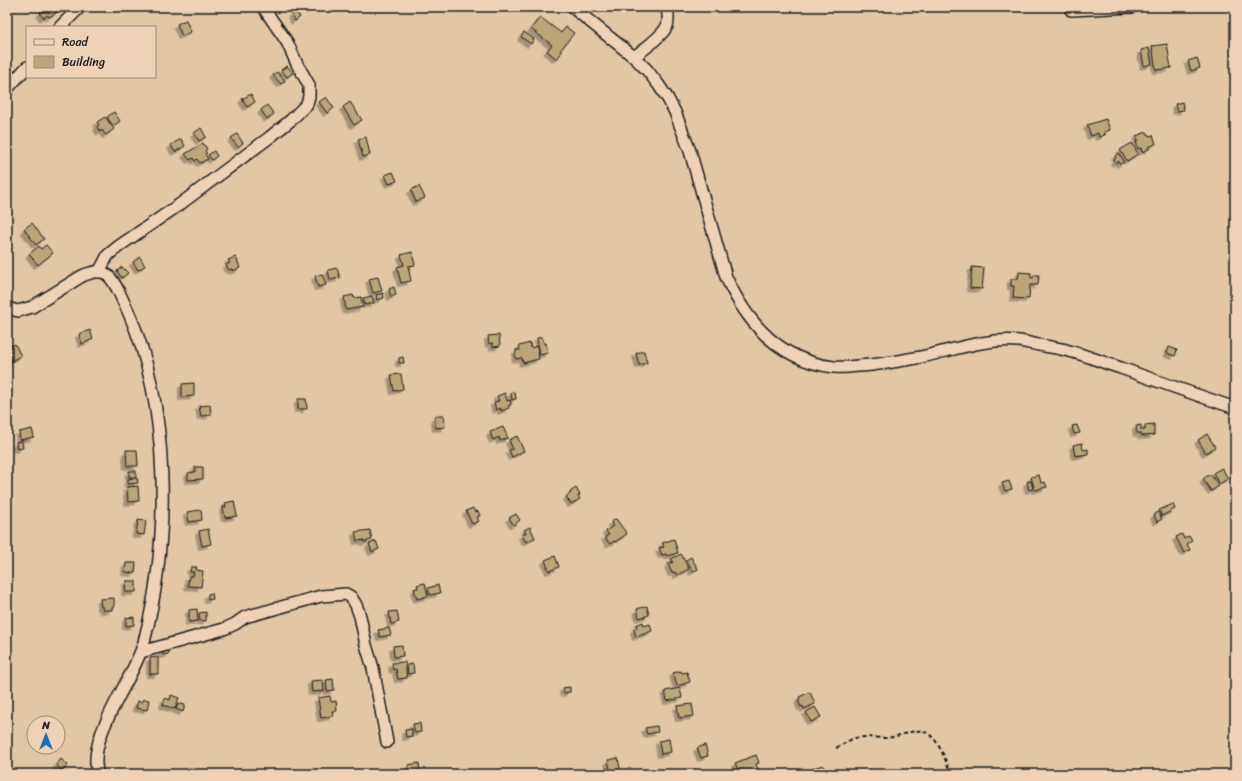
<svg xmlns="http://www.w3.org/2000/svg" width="1242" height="781" font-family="Sriracha,sans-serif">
  <defs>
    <filter id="shadow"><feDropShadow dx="-3.5" dy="3.5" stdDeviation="0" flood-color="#0004"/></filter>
  </defs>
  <rect width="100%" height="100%" fill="#e3c6a4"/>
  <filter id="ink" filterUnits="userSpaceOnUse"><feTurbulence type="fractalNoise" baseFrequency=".025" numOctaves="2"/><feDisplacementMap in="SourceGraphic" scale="8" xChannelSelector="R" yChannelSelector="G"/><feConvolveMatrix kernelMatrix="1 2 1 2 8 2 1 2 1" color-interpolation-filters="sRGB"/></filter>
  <g filter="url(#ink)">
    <path fill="#bca578" stroke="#1c1c1c" filter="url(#shadow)" d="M 43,7 L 57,7 L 59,11 L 49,17 L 48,15 L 43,18 L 40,13 L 45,10 Z
      M 296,11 L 300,17 L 295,21 L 291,14 Z
      M 540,17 L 561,33 L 566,27 L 574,33 L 560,51 L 562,52 L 557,59 L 547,51 L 552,45 L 531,29 Z
      M 186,20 L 191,32 L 182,36 L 177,24 Z
      M 524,32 L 534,39 L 531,44 L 521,37 Z
      M 1167,44 L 1171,68 L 1156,70 L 1152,46 Z
      M 1149,48 L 1152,64 L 1144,66 L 1141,50 Z
      M 1197,58 L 1200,68 L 1191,71 L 1188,61 Z
      M 287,66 L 293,73 L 287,77 L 281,70 Z
      M 277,72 L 285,81 L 281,84 L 273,75 Z
      M 251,94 L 255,102 L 247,107 L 242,99 Z
      M 326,97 L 334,108 L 327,113 L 319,102 Z
      M 350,102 L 362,120 L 354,125 L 343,107 Z
      M 1182,102 L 1184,110 L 1177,111 L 1175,104 Z
      M 267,105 L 274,114 L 267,119 L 261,110 Z
      M 114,112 L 120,121 L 113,126 L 107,117 Z
      M 105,117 L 114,129 L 106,135 L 102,130 L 100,132 L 97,127 L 99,125 L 97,122 Z
      M 1106,119 L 1110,130 L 1104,132 L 1105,135 L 1099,137 L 1098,133 L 1091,136 L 1087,125 Z
      M 201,128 L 206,137 L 199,141 L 194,133 Z
      M 1147,132 L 1149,136 L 1153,135 L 1156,144 L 1148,147 L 1149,149 L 1142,152 L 1141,148 L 1138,149 L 1136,141 L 1138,140 L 1136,136 Z
      M 237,134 L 243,143 L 238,147 L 231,138 Z
      M 366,137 L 370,155 L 363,157 L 358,139 Z
      M 181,139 L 185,146 L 175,152 L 171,145 Z
      M 203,143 L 207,149 L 205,151 L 207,153 L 205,154 L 208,159 L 200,163 L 197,159 L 195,161 L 193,158 L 190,160 L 185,154 Z
      M 1132,143 L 1138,154 L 1127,161 L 1120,150 Z
      M 214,151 L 217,156 L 212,160 L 208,155 Z
      M 1119,153 L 1124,162 L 1120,164 L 1119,161 L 1116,163 L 1114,160 L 1116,158 L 1115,156 Z
      M 393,172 L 397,181 L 389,184 L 385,175 Z
      M 419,186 L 425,198 L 416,202 L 411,190 Z
      M 32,223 L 44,239 L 36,245 L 24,229 Z
      M 46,245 L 53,253 L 38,265 L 29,254 L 39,246 L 41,249 Z
      M 412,252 L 415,265 L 408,266 L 411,281 L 401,283 L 397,267 L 404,265 L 401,255 Z
      M 140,257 L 145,266 L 138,270 L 133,262 Z
      M 236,257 L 240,268 L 233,271 L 232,269 L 229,270 L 226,265 L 230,263 L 228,260 Z
      M 122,267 L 128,273 L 122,278 L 117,271 Z
      M 972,267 L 984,268 L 982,289 L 970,288 Z
      M 337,268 L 340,278 L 330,280 L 328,270 Z
      M 1019,272 L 1031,273 L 1031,278 L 1033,278 L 1034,275 L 1039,275 L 1038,285 L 1030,285 L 1029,299 L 1013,298 L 1014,286 L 1011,286 L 1011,279 L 1018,279 Z
      M 322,274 L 326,285 L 318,287 L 315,276 Z
      M 378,277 L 382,291 L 373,293 L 369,279 Z
      M 394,287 L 396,295 L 391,297 L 389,289 Z
      M 383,293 L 384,298 L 377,300 L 376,295 Z
      M 353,295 L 354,298 L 361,297 L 363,307 L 346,310 L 344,297 Z
      M 372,296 L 374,303 L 365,305 L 363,298 Z
      M 90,330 L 93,339 L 82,344 L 79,334 Z
      M 499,335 L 500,346 L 493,347 L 493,343 L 489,344 L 488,336 Z
      M 542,337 L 544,344 L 546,343 L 548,353 L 540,355 L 537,338 Z
      M 530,343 L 531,348 L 537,346 L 539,359 L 523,363 L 522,358 L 516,359 L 515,354 L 516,353 L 516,350 L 520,350 L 519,346 Z
      M 15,344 L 21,356 L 11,361 L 10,359 L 8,360 L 7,348 Z
      M 1169,347 L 1177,350 L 1175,356 L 1167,353 Z
      M 644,351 L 647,363 L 639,365 L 636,353 Z
      M 403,357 L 404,363 L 399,363 L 399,358 Z
      M 401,374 L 403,389 L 394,391 L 391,375 Z
      M 194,383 L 194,396 L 182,397 L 182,384 Z
      M 515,392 L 516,399 L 512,400 L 511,393 Z
      M 505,393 L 507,401 L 510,400 L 511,405 L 508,406 L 509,408 L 501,411 L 501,408 L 496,410 L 494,402 L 499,401 L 497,396 Z
      M 298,399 L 306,399 L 307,409 L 298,409 Z
      M 210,405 L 211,415 L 201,416 L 199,406 Z
      M 435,416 L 444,416 L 445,427 L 436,428 Z
      M 1154,424 L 1154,435 L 1145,436 L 1141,435 L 1141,433 L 1137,433 L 1136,426 L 1141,425 L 1141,430 L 1145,430 L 1145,425 Z
      M 1077,425 L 1080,433 L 1074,434 L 1072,426 Z
      M 503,427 L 508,438 L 500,441 L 499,437 L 493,440 L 490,432 Z
      M 32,429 L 34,437 L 20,440 L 19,432 Z
      M 1207,434 L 1215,447 L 1206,453 L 1198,440 Z
      M 517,436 L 524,451 L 512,457 L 509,450 L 513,449 L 509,440 Z
      M 22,441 L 23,448 L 17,449 L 16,442 Z
      M 1082,443 L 1083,450 L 1088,449 L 1088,454 L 1075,456 L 1073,445 Z
      M 126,450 L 137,450 L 138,466 L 127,466 Z
      M 195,467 L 203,467 L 203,479 L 188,480 L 188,473 L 195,472 Z
      M 1222,468 L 1228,479 L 1219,484 L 1213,473 Z
      M 129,471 L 136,471 L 136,477 L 129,477 Z
      M 1210,474 L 1219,486 L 1211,491 L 1203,479 Z
      M 1039,475 L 1041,483 L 1045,482 L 1047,487 L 1035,490 L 1031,477 Z
      M 137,478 L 138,483 L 128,484 L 128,479 Z
      M 1009,481 L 1012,489 L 1005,491 L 1002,483 Z
      M 1031,481 L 1033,489 L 1029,490 L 1027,482 Z
      M 138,486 L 139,501 L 128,502 L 127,487 Z
      M 576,488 L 580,495 L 578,496 L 580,499 L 571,504 L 566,497 L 571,493 L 570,492 Z
      M 234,501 L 237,516 L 225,518 L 223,507 L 226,507 L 225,503 Z
      M 1173,504 L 1175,509 L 1162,516 L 1159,510 Z
      M 473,508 L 475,512 L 478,511 L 480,516 L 477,517 L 479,521 L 472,524 L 466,511 Z
      M 201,510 L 202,520 L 189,522 L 187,512 Z
      M 1158,512 L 1162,519 L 1157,522 L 1154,515 Z
      M 516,514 L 520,520 L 514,525 L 509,518 Z
      M 616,519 L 627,534 L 615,542 L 614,541 L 610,544 L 605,537 L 609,535 L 606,531 L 613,526 L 611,522 Z
      M 138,520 L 146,521 L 144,535 L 136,534 Z
      M 530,527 L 535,538 L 526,542 L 522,535 L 526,533 L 524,530 Z
      M 208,529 L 211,544 L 202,546 L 199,531 Z
      M 370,530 L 372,540 L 364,542 L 364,540 L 357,541 L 355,532 Z
      M 1182,534 L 1184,539 L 1189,536 L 1192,541 L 1187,544 L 1190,550 L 1184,553 L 1176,537 Z
      M 674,539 L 678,553 L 667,556 L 666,554 L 662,555 L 659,548 L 664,547 L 662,543 Z
      M 376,541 L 379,549 L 372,552 L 369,544 Z
      M 681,554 L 689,569 L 677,575 L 675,572 L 672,573 L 668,564 L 673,562 L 671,559 Z
      M 555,556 L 559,567 L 549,571 L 545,560 Z
      M 691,557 L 698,569 L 693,572 L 686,560 Z
      M 126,563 L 136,563 L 135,573 L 125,572 Z
      M 191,567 L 197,567 L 196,570 L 203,571 L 201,587 L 188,586 L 189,576 L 193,576 L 194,572 L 190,572 Z
      M 126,581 L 136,581 L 136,592 L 125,592 Z
      M 425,583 L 428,596 L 417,599 L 414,589 L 418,588 L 417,585 Z
      M 438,585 L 440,593 L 430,595 L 428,588 Z
      M 212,593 L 213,599 L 208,600 L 208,594 Z
      M 114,598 L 114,607 L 112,607 L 112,610 L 103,610 L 103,607 L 101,607 L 100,599 Z
      M 647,606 L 649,615 L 639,618 L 637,609 Z
      M 197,609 L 198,621 L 189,622 L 189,610 Z
      M 397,611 L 399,622 L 391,624 L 389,612 Z
      M 206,612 L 206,621 L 200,621 L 199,613 Z
      M 134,617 L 134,625 L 126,626 L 126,618 Z
      M 643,622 L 644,626 L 650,624 L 652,631 L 636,637 L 634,629 L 637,628 L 636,625 Z
      M 389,628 L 391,635 L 380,637 L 378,630 Z
      M 402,645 L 403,656 L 394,657 L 393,646 Z
      M 168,649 L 169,654 L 163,655 L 162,651 Z
      M 158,657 L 158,674 L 150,674 L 150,658 Z
      M 405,662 L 407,678 L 398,679 L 396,669 L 393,670 L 392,663 Z
      M 413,664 L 414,673 L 408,674 L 407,665 Z
      M 681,671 L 682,673 L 687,672 L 690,682 L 677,686 L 673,673 Z
      M 333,679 L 334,690 L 327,691 L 326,680 Z
      M 323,680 L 324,691 L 312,692 L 311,681 Z
      M 570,687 L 570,692 L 564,693 L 563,688 Z
      M 680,688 L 682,698 L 667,701 L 665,691 Z
      M 810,692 L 815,704 L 804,709 L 803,706 L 801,707 L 798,700 L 800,699 L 799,697 Z
      M 171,695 L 179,698 L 175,709 L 163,705 L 165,698 L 170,700 Z
      M 330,696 L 331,702 L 336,701 L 337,711 L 332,711 L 333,716 L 321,718 L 318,698 Z
      M 143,699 L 149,700 L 147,710 L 136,708 L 138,701 L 142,702 Z
      M 178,703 L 185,705 L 183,712 L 176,709 Z
      M 692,704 L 694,716 L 679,718 L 677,706 Z
      M 815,707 L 821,717 L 811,722 L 806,712 Z
      M 420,723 L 421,732 L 415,733 L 413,724 Z
      M 657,726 L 658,732 L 647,734 L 645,728 Z
      M 412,729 L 412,736 L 406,737 L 405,730 Z
      M 669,739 L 671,752 L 661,754 L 659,741 Z
      M 705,745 L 708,756 L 701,758 L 697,748 Z
      M 756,755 L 759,763 L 756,764 L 760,774 L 744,774 L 743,770 L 739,772 L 735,763 Z
      M 618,758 L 621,773 L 611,774 L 608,760 Z
      M 61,759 L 68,765 L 63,771 L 56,765 Z
      M 419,763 L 420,771 L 409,773 L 408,765 Z
      M 823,765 L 826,774 L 816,774 L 813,768 Z
      M 809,769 L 811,774 L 798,774 L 797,773 Z
      M 1128,769 L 1130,774 L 1118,774 Z"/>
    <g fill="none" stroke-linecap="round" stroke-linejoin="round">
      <g stroke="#1c1c1c" stroke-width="14">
        <path id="minor" d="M 572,7 L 634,57 L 647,70 L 658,84 L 668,99 L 675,112 L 690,151 L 726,277 C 747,323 780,361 834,367 C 841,368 850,367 858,366 C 879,365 900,361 921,357 C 954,350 984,338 1019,341 C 1026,342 1033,344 1039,345 C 1049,347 1059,348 1069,351 C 1086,355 1104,363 1121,368 C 1159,382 1197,395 1235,408
          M 1071,10 L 1132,7
          M 60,27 L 80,7
          M 634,57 C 642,51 663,35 667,26 C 669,21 668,13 667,7
          M 7,89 L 27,67
          M 99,272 L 108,255 L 119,246 L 179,205 L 270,137 L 291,120 L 307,104 L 309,96 L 309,85 L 297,64 L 287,42 L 263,7
          M 7,308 L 18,311 L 32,307 L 82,276 C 103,267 109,272 119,292 C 122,299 125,305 128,311 C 171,408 170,541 144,642 C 135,678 85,738 98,774
          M 141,652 L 224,629 L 235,624 L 245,617 L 321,596 L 346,594 L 351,597 L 356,605 L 360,616 L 366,645 L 373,668 L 387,742"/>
      </g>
      <path stroke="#1c1c1c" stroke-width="2" stroke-dasharray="4 3" stroke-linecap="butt" d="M 836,748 C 842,745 849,740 855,738 C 866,736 876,738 886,738 C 898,737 906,732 917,731 C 936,728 945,760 951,774"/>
      <use href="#minor" stroke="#efd1b5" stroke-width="11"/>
    </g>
  </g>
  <rect width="1242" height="781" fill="none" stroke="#efd1b5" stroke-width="24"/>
  <rect x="12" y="12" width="1218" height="757" fill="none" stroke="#1c1c1c" stroke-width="1.5" filter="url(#ink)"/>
  <rect x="26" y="26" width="130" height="52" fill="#efd1b5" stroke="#9b8978"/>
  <rect x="34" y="39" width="20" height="6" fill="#efd1b5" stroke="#9b8978"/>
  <text x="62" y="46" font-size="12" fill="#1c1c1c">Road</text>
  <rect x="34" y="56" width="20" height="12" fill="#bca578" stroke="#9b8978"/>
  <text x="62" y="66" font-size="12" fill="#1c1c1c">Building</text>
  <g transform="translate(46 735)"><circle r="19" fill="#efd1b5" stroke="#9b8978"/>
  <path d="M0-3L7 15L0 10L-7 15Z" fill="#1f6fb2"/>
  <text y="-6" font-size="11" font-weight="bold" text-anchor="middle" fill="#1c1c1c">N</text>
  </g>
</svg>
